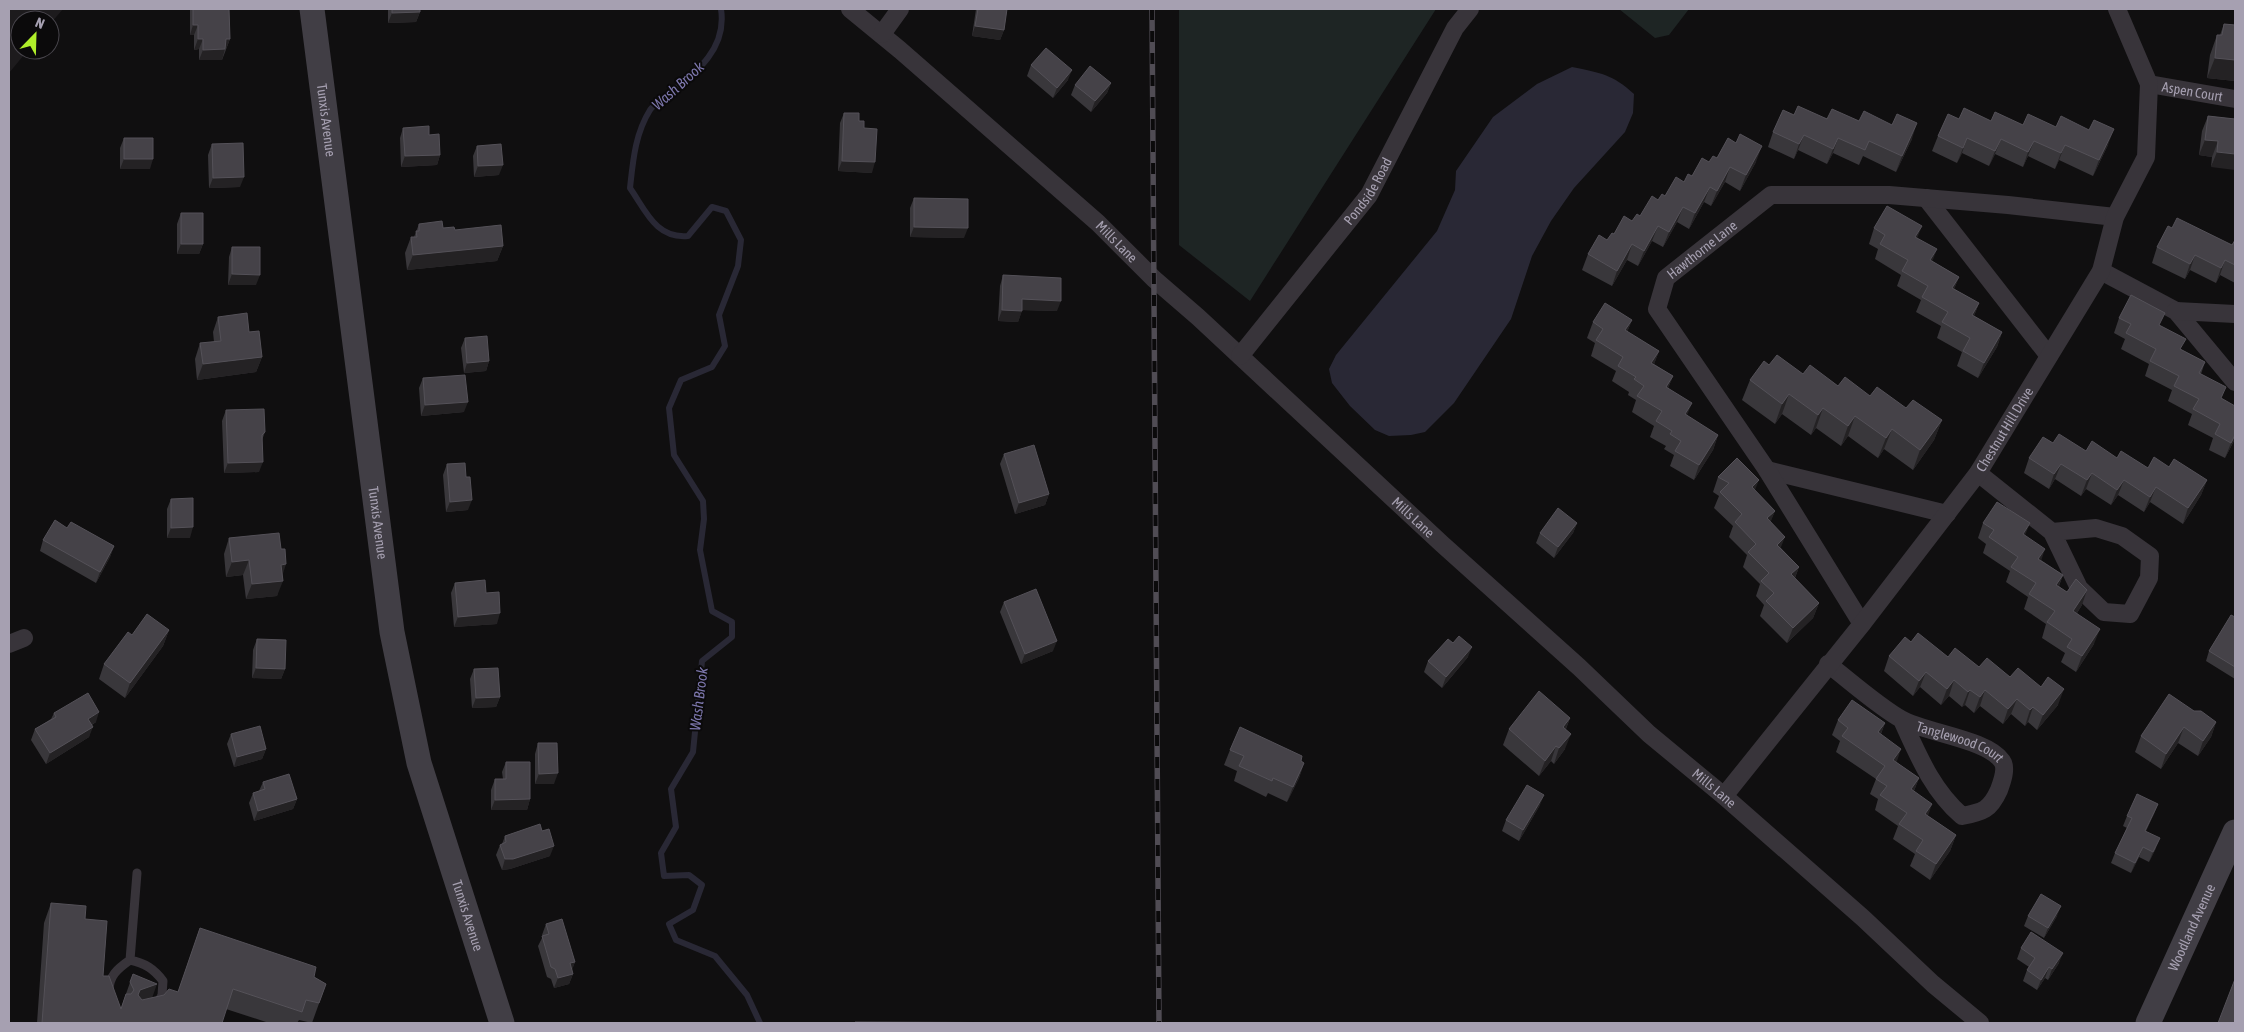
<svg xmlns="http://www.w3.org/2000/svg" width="2244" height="1032" font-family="'Asap Condensed',sans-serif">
  <rect width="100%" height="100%" fill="#100f10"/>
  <path fill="#1d1b1d" d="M 9,9 L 63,9 L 50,24 L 50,20 L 20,20 L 20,50 L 28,50 L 9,73 Z"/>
  <path fill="#1e2524" d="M 1179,9 L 1436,9 L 1250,301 L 1179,245 Z
    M 1619,9 L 1689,9 L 1669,35 L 1655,38 Z"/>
  <path fill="#292835" d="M 1572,67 C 1601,73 1612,74 1634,94 L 1633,113 L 1625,132 L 1574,188 L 1551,221 L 1532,256 L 1511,319 L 1454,403 L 1425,432 L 1411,435 L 1389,436 L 1375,430 L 1350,406 L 1332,383 L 1329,369 L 1336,355 L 1437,231 L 1455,190 L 1456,171 L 1493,117 L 1537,84 Z"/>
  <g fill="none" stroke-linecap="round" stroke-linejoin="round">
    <path stroke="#292835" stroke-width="6" d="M 721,9 C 727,48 698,71 670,93 C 664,98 654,104 650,110 C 635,134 633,161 630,188 C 646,211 656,239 688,236 L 712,207 L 726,211 L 741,240 L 738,266 L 719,315 L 725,346 L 712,367 L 681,380 L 669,408 L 674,455 L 703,501 L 704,519 L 700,550 L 712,611 L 732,622 L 732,637 L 702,661 L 693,752 L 671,789 L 676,827 L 661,853 L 664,876 L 689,875 L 702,885 L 693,910 L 669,924 L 676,940 L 715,956 L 747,995 L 760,1023"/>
    <path stroke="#38343a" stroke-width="9" d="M 130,960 C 145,963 154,969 163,981 L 162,995 L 157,1005
      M 109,991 C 109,976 117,969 130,960 L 137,873"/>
    <g stroke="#38343a" stroke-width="18">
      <path id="s1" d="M 850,9 L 900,50 L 1098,223 L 1154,279 L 1198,317 L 1442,544 L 1579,667 L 1649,734 L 1724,796 L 1863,918 L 1933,984 L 1980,1023"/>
      <path d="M 882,34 L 900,9"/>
      <path id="s2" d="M 2149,84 L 2235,99"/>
      <path d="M 1926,198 L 2049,356"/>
      <path d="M 2101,271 L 2176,311 L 2235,382"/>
      <path d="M 2176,311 L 2235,314"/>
      <path id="s3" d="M 1240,356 L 1369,195 L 1455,28 L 1470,9"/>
      <path d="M 1767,470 L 1947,514"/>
      <path d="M 1978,473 L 2052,532 L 2079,588 L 2104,612 L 2130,614 L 2149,578 L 2150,556 L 2122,536 L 2096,528 L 2052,532"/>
      <path id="s4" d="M 1862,624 L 1767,470 L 1657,309 L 1666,278 L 1771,195 L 1889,195 L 2008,205 L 2115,217"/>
      <path d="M 9,644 L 24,638"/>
      <path id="s5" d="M 1828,664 C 1850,681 1878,706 1901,719 C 1925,733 1987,739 2002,761 C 2007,768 2002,782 1999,790 C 1990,810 1983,812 1962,816 C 1932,790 1918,755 1902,720"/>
      <path id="s6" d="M 1724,796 L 1862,624 L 1978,473 L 2101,271 L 2115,217 L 2146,157 L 2149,84 L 2117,9"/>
    </g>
    <g stroke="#413e45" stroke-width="25">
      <path id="s7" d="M 312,9 L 392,632 L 419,763 L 502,1023"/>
      <path id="s8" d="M 2148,1023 L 2235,832"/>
    </g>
    <g stroke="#504c54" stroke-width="5.5">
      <path id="rail" d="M 1152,9 L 1159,1023"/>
    </g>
    <use href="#rail" stroke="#0b0a0b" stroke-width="4" stroke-dasharray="11" stroke-linecap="butt"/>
  </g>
  <path fill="#39373b" d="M 190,9 L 229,9 L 230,39 L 222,60 L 199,60 L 199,49 L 194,50 L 194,35 L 190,35 Z
    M 388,9 L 420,9 L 420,12 L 416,22 L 388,23 Z
    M 976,9 L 1007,9 L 1004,30 L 1000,40 L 972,36 Z
    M 2224,24 L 2235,25 L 2235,81 L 2207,78 L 2210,55 L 2217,35 L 2220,35 Z
    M 1031,65 L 1068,80 L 1053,98 L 1027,76 Z
    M 1111,83 L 1107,93 L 1091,112 L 1071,95 L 1075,85 Z
    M 844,113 L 859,121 L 872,173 L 838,171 L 840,123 Z
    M 1794,115 L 1859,121 L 1912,139 L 1896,172 L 1863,156 L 1859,165 L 1833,153 L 1827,164 L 1798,150 L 1794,159 L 1768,147 L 1773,132 Z
    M 2208,116 L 2235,119 L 2211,167 L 2212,157 L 2199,155 L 2202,131 Z
    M 1959,119 L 1991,121 L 2023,125 L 2056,127 L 2108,145 L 2093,176 L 2059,160 L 2055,169 L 2028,156 L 2023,167 L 1995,154 L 1989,166 L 1962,153 L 1957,163 L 1932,151 L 1938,136 Z
    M 403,128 L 429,135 L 440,155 L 437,165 L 401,167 L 400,138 Z
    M 124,138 L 150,169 L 120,169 L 120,148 Z
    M 1736,143 L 1756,162 L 1740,191 L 1725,182 L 1711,206 L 1704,202 L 1689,229 L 1677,222 L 1663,247 L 1652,241 L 1638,266 L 1627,260 L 1612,286 L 1582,270 L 1588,254 L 1607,240 L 1614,234 L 1640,216 L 1658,200 L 1665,196 L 1692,176 L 1709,162 L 1717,158 Z
    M 212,144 L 240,187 L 209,188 L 208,155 Z
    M 477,146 L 499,175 L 474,177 L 473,156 Z
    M 914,198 L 964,238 L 910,237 L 910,208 Z
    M 181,213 L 203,244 L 199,254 L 177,254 L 177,224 Z
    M 419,224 L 455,230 L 503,246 L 497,261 L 407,270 L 405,253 L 411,237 L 414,237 Z
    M 1874,228 L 1917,238 L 1932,261 L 1959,277 L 1954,289 L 1979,303 L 1974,316 L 2002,332 L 1997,347 L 1978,378 L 1957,366 L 1962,352 L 1937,338 L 1941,326 L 1916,312 L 1921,300 L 1897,286 L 1901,275 L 1875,259 L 1878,249 L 1869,244 Z
    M 2172,228 L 2232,245 L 2235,240 L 2235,283 L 2220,275 L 2216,283 L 2190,270 L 2185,279 L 2152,263 L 2157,247 Z
    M 232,247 L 256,285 L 228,285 L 229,257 Z
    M 1003,275 L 1057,311 L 1022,310 L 1018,322 L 998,321 L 1000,286 Z
    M 218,317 L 262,357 L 256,372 L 197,380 L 195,359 L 200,343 L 214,342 L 213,332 Z
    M 2119,318 L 2161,326 L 2182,350 L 2205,362 L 2201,374 L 2222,399 L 2235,439 L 2225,458 L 2209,450 L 2213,438 L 2188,425 L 2192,414 L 2168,401 L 2172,390 L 2145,376 L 2149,364 L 2121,349 L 2125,339 L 2114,333 Z
    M 1632,320 L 1627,332 L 1659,351 L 1654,364 L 1673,376 L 1668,388 L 1687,416 L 1718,435 L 1713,450 L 1694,480 L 1670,466 L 1674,455 L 1664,449 L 1666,446 L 1650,437 L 1654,426 L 1632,412 L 1636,400 L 1628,395 L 1629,392 L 1612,381 L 1616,371 L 1591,356 L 1595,343 L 1587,338 L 1593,322 Z
    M 465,338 L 489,361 L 486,371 L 464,373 L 461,348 Z
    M 1769,365 L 1803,374 L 1838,386 L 1870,396 L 1942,420 L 1934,440 L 1913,470 L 1884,449 L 1878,458 L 1848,436 L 1841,446 L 1816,428 L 1811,435 L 1782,414 L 1775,424 L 1742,400 L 1750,380 Z
    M 423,378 L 464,412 L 421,416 L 419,388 Z
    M 226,410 L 265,432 L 262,440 L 259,472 L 224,473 L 222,421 Z
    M 2053,443 L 2148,468 L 2169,467 L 2207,480 L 2201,495 L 2183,524 L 2150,502 L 2144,512 L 2118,495 L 2111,505 L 2086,489 L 2081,496 L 2055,479 L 2049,489 L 2024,473 L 2029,458 Z
    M 1004,454 L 1049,494 L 1045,505 L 1015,514 L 1000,464 Z
    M 447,464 L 468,510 L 446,512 L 443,475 Z
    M 1718,477 L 1755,491 L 1775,511 L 1770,522 L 1781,548 L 1799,567 L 1795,578 L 1819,603 L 1813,618 L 1787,643 L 1760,616 L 1764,605 L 1756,596 L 1760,584 L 1743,567 L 1747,555 L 1729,537 L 1733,526 L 1714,508 L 1719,496 L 1713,492 Z
    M 171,499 L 190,538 L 167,538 L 167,509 Z
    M 1577,523 L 1573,533 L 1554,558 L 1536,543 L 1540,533 Z
    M 1983,523 L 2025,536 L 2041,560 L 2063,575 L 2059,586 L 2082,605 L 2077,613 L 2094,644 L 2076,672 L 2061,662 L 2065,653 L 2042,638 L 2046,624 L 2024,609 L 2028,597 L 2006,582 L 2010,571 L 1983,553 L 1986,544 L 1978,538 Z
    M 67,528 L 114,546 L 110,557 L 96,583 L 40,551 L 43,540 Z
    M 229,538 L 282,575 L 277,596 L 246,599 L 243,575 L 226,577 L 224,554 Z
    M 455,583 L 486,593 L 497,624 L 454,627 L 451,593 Z
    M 1004,602 L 1053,651 L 1021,664 L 1000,612 Z
    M 2235,617 L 2235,679 L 2206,661 L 2209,651 Z
    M 169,630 L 163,646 L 125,698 L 99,679 L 104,664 L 132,635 Z
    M 257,639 L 285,669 L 281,679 L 252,678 L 253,650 Z
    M 1911,642 L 1948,657 L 2010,677 L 2058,705 L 2037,730 L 2028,722 L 2025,726 L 2011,714 L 2003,724 L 1980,706 L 1974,713 L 1965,705 L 1962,707 L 1949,696 L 1941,705 L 1920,687 L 1913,696 L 1884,671 L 1889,656 Z
    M 1453,643 L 1468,657 L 1442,688 L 1424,672 L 1428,661 Z
    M 474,669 L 500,697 L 496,707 L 472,708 L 470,679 Z
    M 2194,711 L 2216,722 L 2211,737 L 2198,756 L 2178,743 L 2161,769 L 2135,752 L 2141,736 Z
    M 54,713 L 96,722 L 92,725 L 89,737 L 46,764 L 31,740 L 35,729 L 51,719 Z
    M 1570,718 L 1566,729 L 1565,749 L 1554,764 L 1551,761 L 1539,776 L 1503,745 L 1509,729 Z
    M 1838,720 L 1885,723 L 1881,734 L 1896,762 L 1919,778 L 1914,791 L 1928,816 L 1956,835 L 1950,851 L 1930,880 L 1910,866 L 1915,854 L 1893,839 L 1898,826 L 1875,810 L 1878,799 L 1870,794 L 1876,779 L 1836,752 L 1840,741 L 1832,735 Z
    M 231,734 L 266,749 L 262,759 L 234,767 L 227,744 Z
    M 538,743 L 554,784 L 535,784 L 535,754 Z
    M 1230,750 L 1301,761 L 1304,763 L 1299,778 L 1287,802 L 1268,793 L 1266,797 L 1234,781 L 1237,771 L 1224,765 Z
    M 506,762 L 530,799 L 527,810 L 491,810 L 491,790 L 495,779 L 503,779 L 502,772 Z
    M 263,782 L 297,799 L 293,809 L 254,821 L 249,803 L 253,793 L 259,791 Z
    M 2158,804 L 2154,814 L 2146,831 L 2156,848 L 2149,862 L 2139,857 L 2131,873 L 2111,863 L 2115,853 L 2127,828 L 2123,826 L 2127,816 Z
    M 1540,805 L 1519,841 L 1502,831 L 1506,820 Z
    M 542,831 L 550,856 L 510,869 L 502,870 L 496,855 L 500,845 L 502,844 L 505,836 Z
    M 51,903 L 85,919 L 103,976 L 121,1008 L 133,974 L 152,998 L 178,992 L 200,928 L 314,977 L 326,984 L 312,1023 L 299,1020 L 297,1023 L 269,1023 L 226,1009 L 222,1023 L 37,1023 L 44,923 Z
    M 2028,916 L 2057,916 L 2044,938 L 2024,926 Z
    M 546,924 L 575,962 L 572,969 L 573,974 L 569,984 L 554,988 L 551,979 L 547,977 L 538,946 L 543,936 L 542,935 Z
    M 2021,948 L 2059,963 L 2048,980 L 2045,978 L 2037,990 L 2023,981 L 2027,970 L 2029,967 L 2017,959 Z"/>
  <path fill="#242224" d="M 420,12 L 416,22 L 388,23 L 392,13 Z
    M 193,25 L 198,25 L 194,35 L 190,35 Z
    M 975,26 L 1004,30 L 1000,40 L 972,36 Z
    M 198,39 L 203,39 L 199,49 L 194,50 Z
    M 226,39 L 230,39 L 226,49 L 222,49 Z
    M 225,49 L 222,60 L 199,60 L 203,50 Z
    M 2215,58 L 2235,60 L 2235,81 L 2207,78 Z
    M 1072,70 L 1068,80 L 1053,98 L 1057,88 Z
    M 1111,83 L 1107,93 L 1091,112 L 1095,101 Z
    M 1917,123 L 1912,139 L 1896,172 L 1902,156 Z
    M 2114,129 L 2108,145 L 2093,176 L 2099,160 Z
    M 1804,135 L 1798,150 L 1794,159 L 1799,144 Z
    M 1838,138 L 1833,153 L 1827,164 L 1833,149 Z
    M 1967,138 L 1962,153 L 1957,163 Z
    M 2001,139 L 1995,154 L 1989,166 L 1995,151 Z
    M 2205,140 L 2218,141 L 2212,157 L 2199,155 Z
    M 2034,141 L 2028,156 L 2023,167 L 2028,152 Z
    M 2065,145 L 2059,160 L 2055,169 L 2061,153 Z
    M 1762,146 L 1756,162 L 1740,191 L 1746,175 Z
    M 2217,152 L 2235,154 L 2235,170 L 2211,167 Z
    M 440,155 L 437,165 L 401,167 L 405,156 Z
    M 124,159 L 153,159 L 150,169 L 120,169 Z
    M 842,161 L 875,162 L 872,173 L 838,171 Z
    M 503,165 L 499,175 L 474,177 L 478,166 Z
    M 1730,167 L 1725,182 L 1711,206 L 1717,191 Z
    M 244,177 L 240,187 L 209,188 L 213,178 Z
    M 1710,187 L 1704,202 L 1689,229 L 1695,213 Z
    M 1683,207 L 1677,222 L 1663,247 L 1669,232 Z
    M 1658,226 L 1652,241 L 1638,266 L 1644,251 Z
    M 1922,226 L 1916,241 L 1915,237 Z
    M 914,227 L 968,228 L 964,238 L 910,237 Z
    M 181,244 L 203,244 L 199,254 L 177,254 Z
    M 1632,244 L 1627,260 L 1612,286 L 1617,271 Z
    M 503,246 L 497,261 L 407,270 L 413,255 Z
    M 1937,249 L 1931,265 L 1930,260 Z
    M 2195,255 L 2190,270 L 2185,279 L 2190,264 Z
    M 2225,260 L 2220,275 L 2216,283 L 2221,268 Z
    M 232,274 L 260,275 L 256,285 L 228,285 Z
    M 1959,277 L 1953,292 L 1952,288 Z
    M 1022,299 L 1061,301 L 1057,311 L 1018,310 Z
    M 1979,303 L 1973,319 L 1972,315 Z
    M 1002,310 L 1022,311 L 1018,322 L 998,321 Z
    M 1632,320 L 1626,335 L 1625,330 Z
    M 2002,332 L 1997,347 L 1978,378 L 1984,363 Z
    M 1659,351 L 1653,367 L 1651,363 Z
    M 262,357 L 256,372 L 197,380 L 203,364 Z
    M 489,361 L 486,371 L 464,373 L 467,363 Z
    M 1673,376 L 1667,391 L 1666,387 Z
    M 1789,394 L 1782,414 L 1775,424 L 1782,404 Z
    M 468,402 L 464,412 L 421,416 L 425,405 Z
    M 1692,403 L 1686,418 L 1685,414 Z
    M 1823,408 L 1816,428 L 1811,435 L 1818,415 Z
    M 1855,416 L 1848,436 L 1841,446 L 1848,426 Z
    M 1942,420 L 1934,440 L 1913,470 L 1920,450 Z
    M 1892,429 L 1884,449 L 1878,458 L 1886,438 Z
    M 1718,435 L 1713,450 L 1694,480 L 1699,465 Z
    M 2235,435 L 2235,439 L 2225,458 L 2231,443 Z
    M 263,462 L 259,472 L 224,473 L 228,463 Z
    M 2061,464 L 2055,479 L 2049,489 L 2054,474 Z
    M 2092,473 L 2086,489 L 2081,496 L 2087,480 Z
    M 1759,480 L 1753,495 L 1752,487 Z
    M 2124,480 L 2118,495 L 2111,505 L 2117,490 Z
    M 2207,480 L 2201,495 L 2183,524 L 2188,508 Z
    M 2156,487 L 2150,502 L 2144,512 L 2150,497 Z
    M 1049,494 L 1045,505 L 1015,514 L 1019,503 Z
    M 472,500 L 468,510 L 446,512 L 450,502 Z
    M 1775,511 L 1769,526 L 1767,518 Z
    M 1577,523 L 1573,533 L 1554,558 L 1558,547 Z
    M 2030,523 L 2024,538 L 2023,534 Z
    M 193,527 L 190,538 L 167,538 L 171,528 Z
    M 1785,537 L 1779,552 L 1777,545 Z
    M 114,546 L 110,557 L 96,583 L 100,572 Z
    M 2045,549 L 2040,564 L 2038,559 Z
    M 249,560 L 243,575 L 226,577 L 232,562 Z
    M 286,564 L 281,580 L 281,565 Z
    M 1799,567 L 1793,582 L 1791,574 Z
    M 2063,575 L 2057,590 L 2056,585 Z
    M 283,581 L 277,596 L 246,599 L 252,584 Z
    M 2087,590 L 2082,605 L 2068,626 L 2073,611 Z
    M 1819,603 L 1813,618 L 1787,643 L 1793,628 Z
    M 500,613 L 497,624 L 454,627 L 458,617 Z
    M 2100,629 L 2094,644 L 2076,672 L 2082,656 Z
    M 169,630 L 163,646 L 125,698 L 130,683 Z
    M 1057,641 L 1053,651 L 1021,664 L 1025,654 Z
    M 1472,647 L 1468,657 L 1442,688 L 1446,677 Z
    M 256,668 L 285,669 L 281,679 L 252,678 Z
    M 1926,672 L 1920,687 L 1913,696 L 1919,681 Z
    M 1954,680 L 1949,696 L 1941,705 L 1947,689 Z
    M 2064,689 L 2058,705 L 2037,730 L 2043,715 Z
    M 1970,690 L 1965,705 L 1962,707 L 1968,692 Z
    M 1985,690 L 1980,706 L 1974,713 L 1980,697 Z
    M 500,697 L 496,707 L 472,708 L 476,698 Z
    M 2017,699 L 2011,714 L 2003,724 L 2008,709 Z
    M 2033,707 L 2028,722 L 2025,726 L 2030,710 Z
    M 99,712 L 96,722 L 84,729 L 88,719 Z
    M 1570,718 L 1564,733 L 1563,727 Z
    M 2216,722 L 2211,737 L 2198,756 L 2203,741 Z
    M 1885,723 L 1879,738 L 1878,732 Z
    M 93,727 L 89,737 L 46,764 L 50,753 Z
    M 2184,727 L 2178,743 L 2161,769 L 2166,754 Z
    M 1571,734 L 1565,749 L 1554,764 L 1559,748 Z
    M 1556,746 L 1551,761 L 1539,776 L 1545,761 Z
    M 266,749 L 262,759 L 234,767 L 237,757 Z
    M 1901,749 L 1896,764 L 1893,760 Z
    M 1304,763 L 1299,778 L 1287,802 L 1293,787 Z
    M 558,773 L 554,784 L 535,784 L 539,774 Z
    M 1919,778 L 1913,793 L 1911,789 Z
    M 1544,795 L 1540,805 L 1519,841 L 1523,830 Z
    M 297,799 L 293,809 L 254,821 L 258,811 Z
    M 530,799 L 527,810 L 491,810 L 495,800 Z
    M 1932,804 L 1927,819 L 1925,814 Z
    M 2158,804 L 2154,814 L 2141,841 L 2145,831 Z
    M 1956,835 L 1950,851 L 1930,880 L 1936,864 Z
    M 2160,838 L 2156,848 L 2149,862 L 2153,852 Z
    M 554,846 L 550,856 L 510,869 L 502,870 L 505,859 Z
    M 2143,847 L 2139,857 L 2131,873 L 2135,863 Z
    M 2061,906 L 2057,916 L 2044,938 L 2048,928 Z
    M 2063,953 L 2059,963 L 2048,980 L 2052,969 Z
    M 575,962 L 571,973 L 570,963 Z
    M 2049,967 L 2045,978 L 2037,990 L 2041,980 Z
    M 573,974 L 569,984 L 554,988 L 558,978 Z
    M 157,984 L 150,1004 L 132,1010 L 140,990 Z"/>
  <path fill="#454248" stroke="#545158" d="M 193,9 L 229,9 L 230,39 L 226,39 L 225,49 L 203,50 L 203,39 L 198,39 L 198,25 L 193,25 Z
    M 392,9 L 420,9 L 420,12 L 392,13 Z
    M 978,9 L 1007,9 L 1004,30 L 975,26 Z
    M 2224,24 L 2235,25 L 2235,60 L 2215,58 L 2217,35 L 2222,35 Z
    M 1046,48 L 1072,70 L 1057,88 L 1031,65 Z
    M 1090,66 L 1111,83 L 1095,101 L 1075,85 Z
    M 1798,106 L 1827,119 L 1832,109 L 1859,121 L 1864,111 L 1892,125 L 1897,114 L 1917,123 L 1902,156 L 1869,141 L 1865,150 L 1838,138 L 1833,149 L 1804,135 L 1799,144 L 1773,132 L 1783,110 L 1794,115 Z
    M 1964,108 L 1991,121 L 1995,112 L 2023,125 L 2028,114 L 2056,127 L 2061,116 L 2089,130 L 2094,120 L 2114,129 L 2099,160 L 2065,145 L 2061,153 L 2034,141 L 2028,152 L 2001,139 L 1995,151 L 1967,138 L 1963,148 L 1938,136 L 1948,114 L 1959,119 Z
    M 844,113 L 859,113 L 859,121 L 864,121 L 864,128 L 877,129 L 875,162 L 842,161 Z
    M 2208,116 L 2235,119 L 2235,154 L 2217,152 L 2218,141 L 2205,140 Z
    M 429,126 L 429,135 L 439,134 L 440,155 L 405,156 L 403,128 Z
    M 1740,134 L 1762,146 L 1746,175 L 1730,167 L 1717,191 L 1710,187 L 1695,213 L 1683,207 L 1669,232 L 1658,226 L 1644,251 L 1632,244 L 1617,271 L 1588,254 L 1599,235 L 1607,240 L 1612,233 L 1614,234 L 1624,216 L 1632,221 L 1637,214 L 1640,216 L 1652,196 L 1658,200 L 1662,194 L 1665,196 L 1676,177 L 1684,182 L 1688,174 L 1692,176 L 1702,158 L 1709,162 L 1713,156 L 1717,158 L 1728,138 L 1736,143 Z
    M 124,138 L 153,138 L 153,159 L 124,159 Z
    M 243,143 L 244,177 L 213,178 L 212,144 Z
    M 501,144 L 503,165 L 478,166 L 477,146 Z
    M 914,198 L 968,199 L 968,228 L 914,227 Z
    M 1887,206 L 1922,226 L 1915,237 L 1937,249 L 1930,260 L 1959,277 L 1952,288 L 1979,303 L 1972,315 L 2002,332 L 1984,363 L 1963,351 L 1970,338 L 1942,322 L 1948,312 L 1922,297 L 1928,286 L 1902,271 L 1908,260 L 1880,244 L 1885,235 L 1874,228 Z
    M 181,213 L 203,213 L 203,244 L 181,244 Z
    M 2177,218 L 2232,245 L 2235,240 L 2235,265 L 2225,260 L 2221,268 L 2195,255 L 2190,264 L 2157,247 L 2168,226 L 2172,228 Z
    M 442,221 L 443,228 L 454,227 L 455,230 L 501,225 L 503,246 L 413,255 L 411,237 L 417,237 L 416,231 L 419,231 L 419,224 Z
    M 232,247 L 260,247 L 260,275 L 232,274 Z
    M 1003,275 L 1061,278 L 1061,301 L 1022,299 L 1022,311 L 1002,310 Z
    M 2131,295 L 2165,313 L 2159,325 L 2186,339 L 2180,349 L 2205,362 L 2199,373 L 2226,387 L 2221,398 L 2235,406 L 2235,435 L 2231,443 L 2215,434 L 2220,424 L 2193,409 L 2199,399 L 2174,386 L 2179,376 L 2150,361 L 2156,349 L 2126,333 L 2131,324 L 2119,318 Z
    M 1605,303 L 1632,320 L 1625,330 L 1659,351 L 1651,363 L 1673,376 L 1666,387 L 1692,403 L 1685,414 L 1718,435 L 1699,465 L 1675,451 L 1681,441 L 1670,434 L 1672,431 L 1656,421 L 1662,411 L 1637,396 L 1644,386 L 1634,379 L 1636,377 L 1618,366 L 1623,357 L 1596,340 L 1603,329 L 1593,322 Z
    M 247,313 L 249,332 L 259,331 L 262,357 L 203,364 L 200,343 L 221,341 L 218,317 Z
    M 487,336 L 489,361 L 467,363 L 465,338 Z
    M 1777,355 L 1803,374 L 1810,365 L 1838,386 L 1845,377 L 1870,396 L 1877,387 L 1906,408 L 1913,400 L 1942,420 L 1920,450 L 1892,429 L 1886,438 L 1855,416 L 1848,426 L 1823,408 L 1818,415 L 1789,394 L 1782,404 L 1750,380 L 1764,361 L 1769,365 Z
    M 465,375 L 468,402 L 425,405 L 423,378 Z
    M 264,409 L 265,432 L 262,435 L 263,462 L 228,463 L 226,410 Z
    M 2059,434 L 2086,451 L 2092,441 L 2117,458 L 2121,451 L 2148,468 L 2154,457 L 2169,467 L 2174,459 L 2207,480 L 2188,508 L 2156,487 L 2150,497 L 2124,480 L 2117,490 L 2092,473 L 2087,480 L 2061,464 L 2054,474 L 2029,458 L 2043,437 L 2053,443 Z
    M 1034,445 L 1049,494 L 1019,503 L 1004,454 Z
    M 1737,458 L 1759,480 L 1752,487 L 1775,511 L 1767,518 L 1785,537 L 1777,545 L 1799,567 L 1791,574 L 1819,603 L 1793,628 L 1766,601 L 1774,593 L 1761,581 L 1769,573 L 1748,552 L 1756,544 L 1735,522 L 1742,514 L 1720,492 L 1729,483 L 1718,477 Z
    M 465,463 L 466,477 L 470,477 L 472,500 L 450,502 L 447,464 Z
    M 193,498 L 193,527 L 171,528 L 171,499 Z
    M 1997,502 L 2030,523 L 2023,534 L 2045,549 L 2038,559 L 2063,575 L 2056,585 L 2067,592 L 2076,579 L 2087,590 L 2073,611 L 2100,629 L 2082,656 L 2067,647 L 2072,639 L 2047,622 L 2055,611 L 2029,594 L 2036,583 L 2011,567 L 2018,557 L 1989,537 L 1994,530 L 1983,523 Z
    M 1558,508 L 1577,523 L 1558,547 L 1540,533 Z
    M 55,520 L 67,528 L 71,522 L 114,546 L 100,572 L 43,540 Z
    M 279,533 L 281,549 L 285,549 L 286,564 L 281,565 L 283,581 L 252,584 L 249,560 L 232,562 L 229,538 Z
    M 485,580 L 486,593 L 499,592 L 500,613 L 458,617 L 455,583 Z
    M 1036,589 L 1057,641 L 1025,654 L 1004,602 Z
    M 147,614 L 169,630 L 130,683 L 104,664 L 128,632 L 132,635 Z
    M 2231,615 L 2235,617 L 2235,667 L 2209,651 Z
    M 1918,633 L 1948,657 L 1955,648 L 1979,667 L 1987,658 L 2010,677 L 2018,668 L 2041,687 L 2048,677 L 2064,689 L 2043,715 L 2033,707 L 2030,710 L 2017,699 L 2008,709 L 1985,690 L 1980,697 L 1970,690 L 1968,692 L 1954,680 L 1947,689 L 1926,672 L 1919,681 L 1889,656 L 1905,637 L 1911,642 Z
    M 1459,636 L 1472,647 L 1446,677 L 1428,661 L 1448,639 L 1453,643 Z
    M 257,639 L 286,640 L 285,669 L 256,668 Z
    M 498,668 L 500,697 L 476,698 L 474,669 Z
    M 1539,691 L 1570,718 L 1563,727 L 1571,734 L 1559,748 L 1556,746 L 1545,761 L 1509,729 Z
    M 88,693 L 99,712 L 88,719 L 93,727 L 50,753 L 35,729 L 56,717 L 54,713 Z
    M 2169,694 L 2194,711 L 2201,711 L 2216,722 L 2203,741 L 2184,727 L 2166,754 L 2141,736 Z
    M 1852,700 L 1885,723 L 1878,732 L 1901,749 L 1893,760 L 1919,778 L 1911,789 L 1932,804 L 1925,814 L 1956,835 L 1936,864 L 1916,851 L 1923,840 L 1899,824 L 1907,813 L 1880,795 L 1887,786 L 1876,779 L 1885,766 L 1842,736 L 1848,728 L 1838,720 Z
    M 260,726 L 266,749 L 237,757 L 231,734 Z
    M 1240,727 L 1302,756 L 1301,761 L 1304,763 L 1293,787 L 1273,778 L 1272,781 L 1239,766 L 1244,756 L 1230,750 Z
    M 538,743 L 557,743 L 558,773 L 539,774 Z
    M 506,762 L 530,762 L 530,799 L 495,800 L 495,779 L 506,779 Z
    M 289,774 L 297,799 L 258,811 L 253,793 L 265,789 L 263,782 Z
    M 1527,785 L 1544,795 L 1523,830 L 1506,820 Z
    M 2137,794 L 2158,804 L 2145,831 L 2160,838 L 2153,852 L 2143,847 L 2135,863 L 2115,853 L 2132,818 L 2127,816 Z
    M 540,824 L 542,831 L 549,829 L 554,846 L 513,859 L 505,859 L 500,845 L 506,842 L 505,836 Z
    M 2041,894 L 2061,906 L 2048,928 L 2028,916 Z
    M 51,903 L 86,906 L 85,919 L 107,921 L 103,976 L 109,976 L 121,1009 L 126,994 L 131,994 L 134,990 L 130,982 L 133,974 L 157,984 L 140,990 L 138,995 L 142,1000 L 164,995 L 169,989 L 178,992 L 200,928 L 316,967 L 314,977 L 326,984 L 319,1003 L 306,1000 L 302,1012 L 233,989 L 222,1023 L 42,1023 Z
    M 562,919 L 575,962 L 570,963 L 573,974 L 558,978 L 555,969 L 551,967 L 542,936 L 549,934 L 546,924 Z
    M 2031,932 L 2063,953 L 2052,969 L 2049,967 L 2041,980 L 2027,970 L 2035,958 L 2021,948 Z
    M 2235,979 L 2235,1023 L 2218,1023 Z
    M 855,1022 L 1092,1023 L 855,1023 Z"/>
  <g text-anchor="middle" stroke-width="4" stroke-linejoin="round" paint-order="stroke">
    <g font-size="14" fill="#a6a0b1" stroke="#0b0a0b">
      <text dy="5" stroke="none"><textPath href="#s2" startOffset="44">Aspen Court</textPath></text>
      <text dy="5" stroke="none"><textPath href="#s7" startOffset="112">Tunxis Avenue</textPath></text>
      <text dy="5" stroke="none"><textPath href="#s3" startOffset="209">Pondside Road</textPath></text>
      <text dy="5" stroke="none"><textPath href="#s1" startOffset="354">Mills Lane</textPath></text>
      <text dy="5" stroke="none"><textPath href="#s4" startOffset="454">Hawthorne Lane</textPath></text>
      <text dy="5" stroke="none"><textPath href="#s6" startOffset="462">Chestnut Hill Drive</textPath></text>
      <text dy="5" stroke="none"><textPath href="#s1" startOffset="759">Mills Lane</textPath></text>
      <text dy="5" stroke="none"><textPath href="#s7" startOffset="518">Tunxis Avenue</textPath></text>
      <text dy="5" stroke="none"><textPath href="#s5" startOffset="155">Tanglewood Court</textPath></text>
      <text dy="5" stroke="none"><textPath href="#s1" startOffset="1164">Mills Lane</textPath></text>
      <text dy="5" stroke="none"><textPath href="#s7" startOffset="922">Tunxis Avenue</textPath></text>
      <text dy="5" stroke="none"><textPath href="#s8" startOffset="105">Woodland Avenue</textPath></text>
    </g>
    <g font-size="15" font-style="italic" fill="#7d77ad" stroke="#0b0a0b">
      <text transform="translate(678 86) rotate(-42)" y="5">Wash Brook</text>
      <text transform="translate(699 699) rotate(-83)" y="5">Wash Brook</text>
    </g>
  </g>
  <rect width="2244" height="1032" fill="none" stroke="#a6a0b1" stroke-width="20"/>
  <g transform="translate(35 35) rotate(23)"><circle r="24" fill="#0b0a0b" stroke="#49464d"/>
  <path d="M0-4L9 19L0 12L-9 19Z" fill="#b0ee2a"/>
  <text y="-8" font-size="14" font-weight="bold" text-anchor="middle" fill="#a6a0b1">N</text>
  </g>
</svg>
